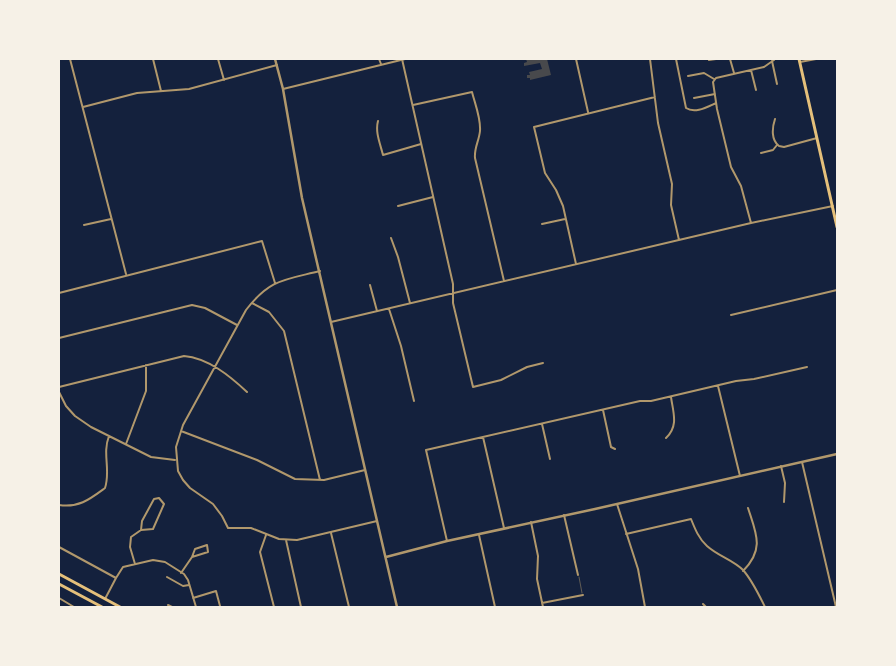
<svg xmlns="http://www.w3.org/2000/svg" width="896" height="666" font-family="'Source Sans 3',sans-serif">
  <rect width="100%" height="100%" fill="#14213d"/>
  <path fill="#48494c" d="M 526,59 L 547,59 L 551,75 L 530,80 L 530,78 L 527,78 L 527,75 L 530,75 L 529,72 L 542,69 L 540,63 L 524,66 L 524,63 L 527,62 Z"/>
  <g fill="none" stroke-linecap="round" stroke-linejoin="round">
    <path stroke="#b1986c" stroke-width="0.5" d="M 579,577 L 582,593"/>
    <path stroke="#b1986c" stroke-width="2" d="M 70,59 L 126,274
      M 153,59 L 161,91
      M 218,59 L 224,80
      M 379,59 L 381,64
      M 402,59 L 453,284 L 453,303 L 473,387 L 501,380 L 527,367 L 543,363
      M 576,59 L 588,112
      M 650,59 L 658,123 L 672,184 L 671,205 L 679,240
      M 676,59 L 686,108 C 695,114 707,107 716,103
      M 730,59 L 734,73
      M 709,60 L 716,59
      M 772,61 L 777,84
      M 800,62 L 816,59
      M 751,70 L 756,90
      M 688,76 L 704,73 L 714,79
      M 283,89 L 405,59
      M 694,98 L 715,94
      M 413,105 L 472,92 C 475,104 481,118 480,131 C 479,141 474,148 475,158 L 504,281
      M 83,107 L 137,93 L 189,89 L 277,65
      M 775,119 C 772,128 771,140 779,146 L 784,147 L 817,138
      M 378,121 C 375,132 380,143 383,155 L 421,144
      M 761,153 L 773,150 L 777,145
      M 398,206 L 433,197
      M 751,223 L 741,186 L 731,167 L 717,109 L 713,82 L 716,78 L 764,67 L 774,60
      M 542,224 L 565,219
      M 84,225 L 111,219
      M 391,238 L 398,257 L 410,303
      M 576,264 L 563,206 L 556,190 L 545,173 L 534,127 L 655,97
      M 320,271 C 284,280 270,279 246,310 L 183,425 L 176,447 L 178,471 L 183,480 L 190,488 L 213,504 L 222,516 L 228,528 L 251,528 L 279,539 L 297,540 L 377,521
      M 370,285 L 377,311
      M 59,293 L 262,241 L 275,283
      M 252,303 L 269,312 L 284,331 L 320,480
      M 389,309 L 401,346 L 414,401
      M 731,315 L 837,290
      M 331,322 L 751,223 L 833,206
      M 59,338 L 192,305 L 205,308 L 237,325
      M 718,386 L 740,476
      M 59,387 L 184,356 C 208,358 230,376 247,392
      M 59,392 L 66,406 L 75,416 L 91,427 L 151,457 L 175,460
      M 603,410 L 611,447 L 615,449
      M 542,424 L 550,459
      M 181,431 L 257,460 L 295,479 L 324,480 L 365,470
      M 483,437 L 504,528
      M 666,438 C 679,426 673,412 671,397
      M 126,444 L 146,391 L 146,365
      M 802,462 L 836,607
      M 781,466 L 785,483 L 784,502
      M 617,504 L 638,569 L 645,607
      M 59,505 C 79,508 90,499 105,488 C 111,470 102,454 109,436
      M 564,515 L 578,575
      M 531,522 L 538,556 L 537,579 L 543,607
      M 331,533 L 349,607
      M 626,534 L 691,519 C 695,529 699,539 707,546 C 718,556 733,560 743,570 C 752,580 759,595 765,607
      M 266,535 L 260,552 L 274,607
      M 479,535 L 495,607
      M 286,540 L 301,607
      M 447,541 L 426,450 L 640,401 L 651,401 L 736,381 L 754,379 L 807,367
      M 59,547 L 116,578
      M 135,564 L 130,547 L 131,537 L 141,530 L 153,529 L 164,504 L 159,498 L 154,499 L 142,521 L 141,530
      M 743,571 C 765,549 756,533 748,508
      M 181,573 L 192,557 L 208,552 L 207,545 L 195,549 L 192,557
      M 167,577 L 183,586 L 189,585
      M 59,598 L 74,607
      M 193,598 L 216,591 L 220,606
      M 105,599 L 116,578 L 123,567 L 153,560 L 165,562 L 184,574 L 188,580 L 196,607
      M 542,603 L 583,595
      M 703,604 L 706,607
      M 168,605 L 172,607"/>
    <path stroke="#b1986c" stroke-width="2.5" d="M 275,59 L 283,89 L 302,198 L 397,607
      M 386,557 L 447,541 L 595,509 L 837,454"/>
    <path stroke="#e5c07b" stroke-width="3" d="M 799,59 L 837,227
      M 59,574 L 120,607
      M 59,584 L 102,607"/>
  </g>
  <rect width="896" height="666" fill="none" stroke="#f6f1e7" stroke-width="120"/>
</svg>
